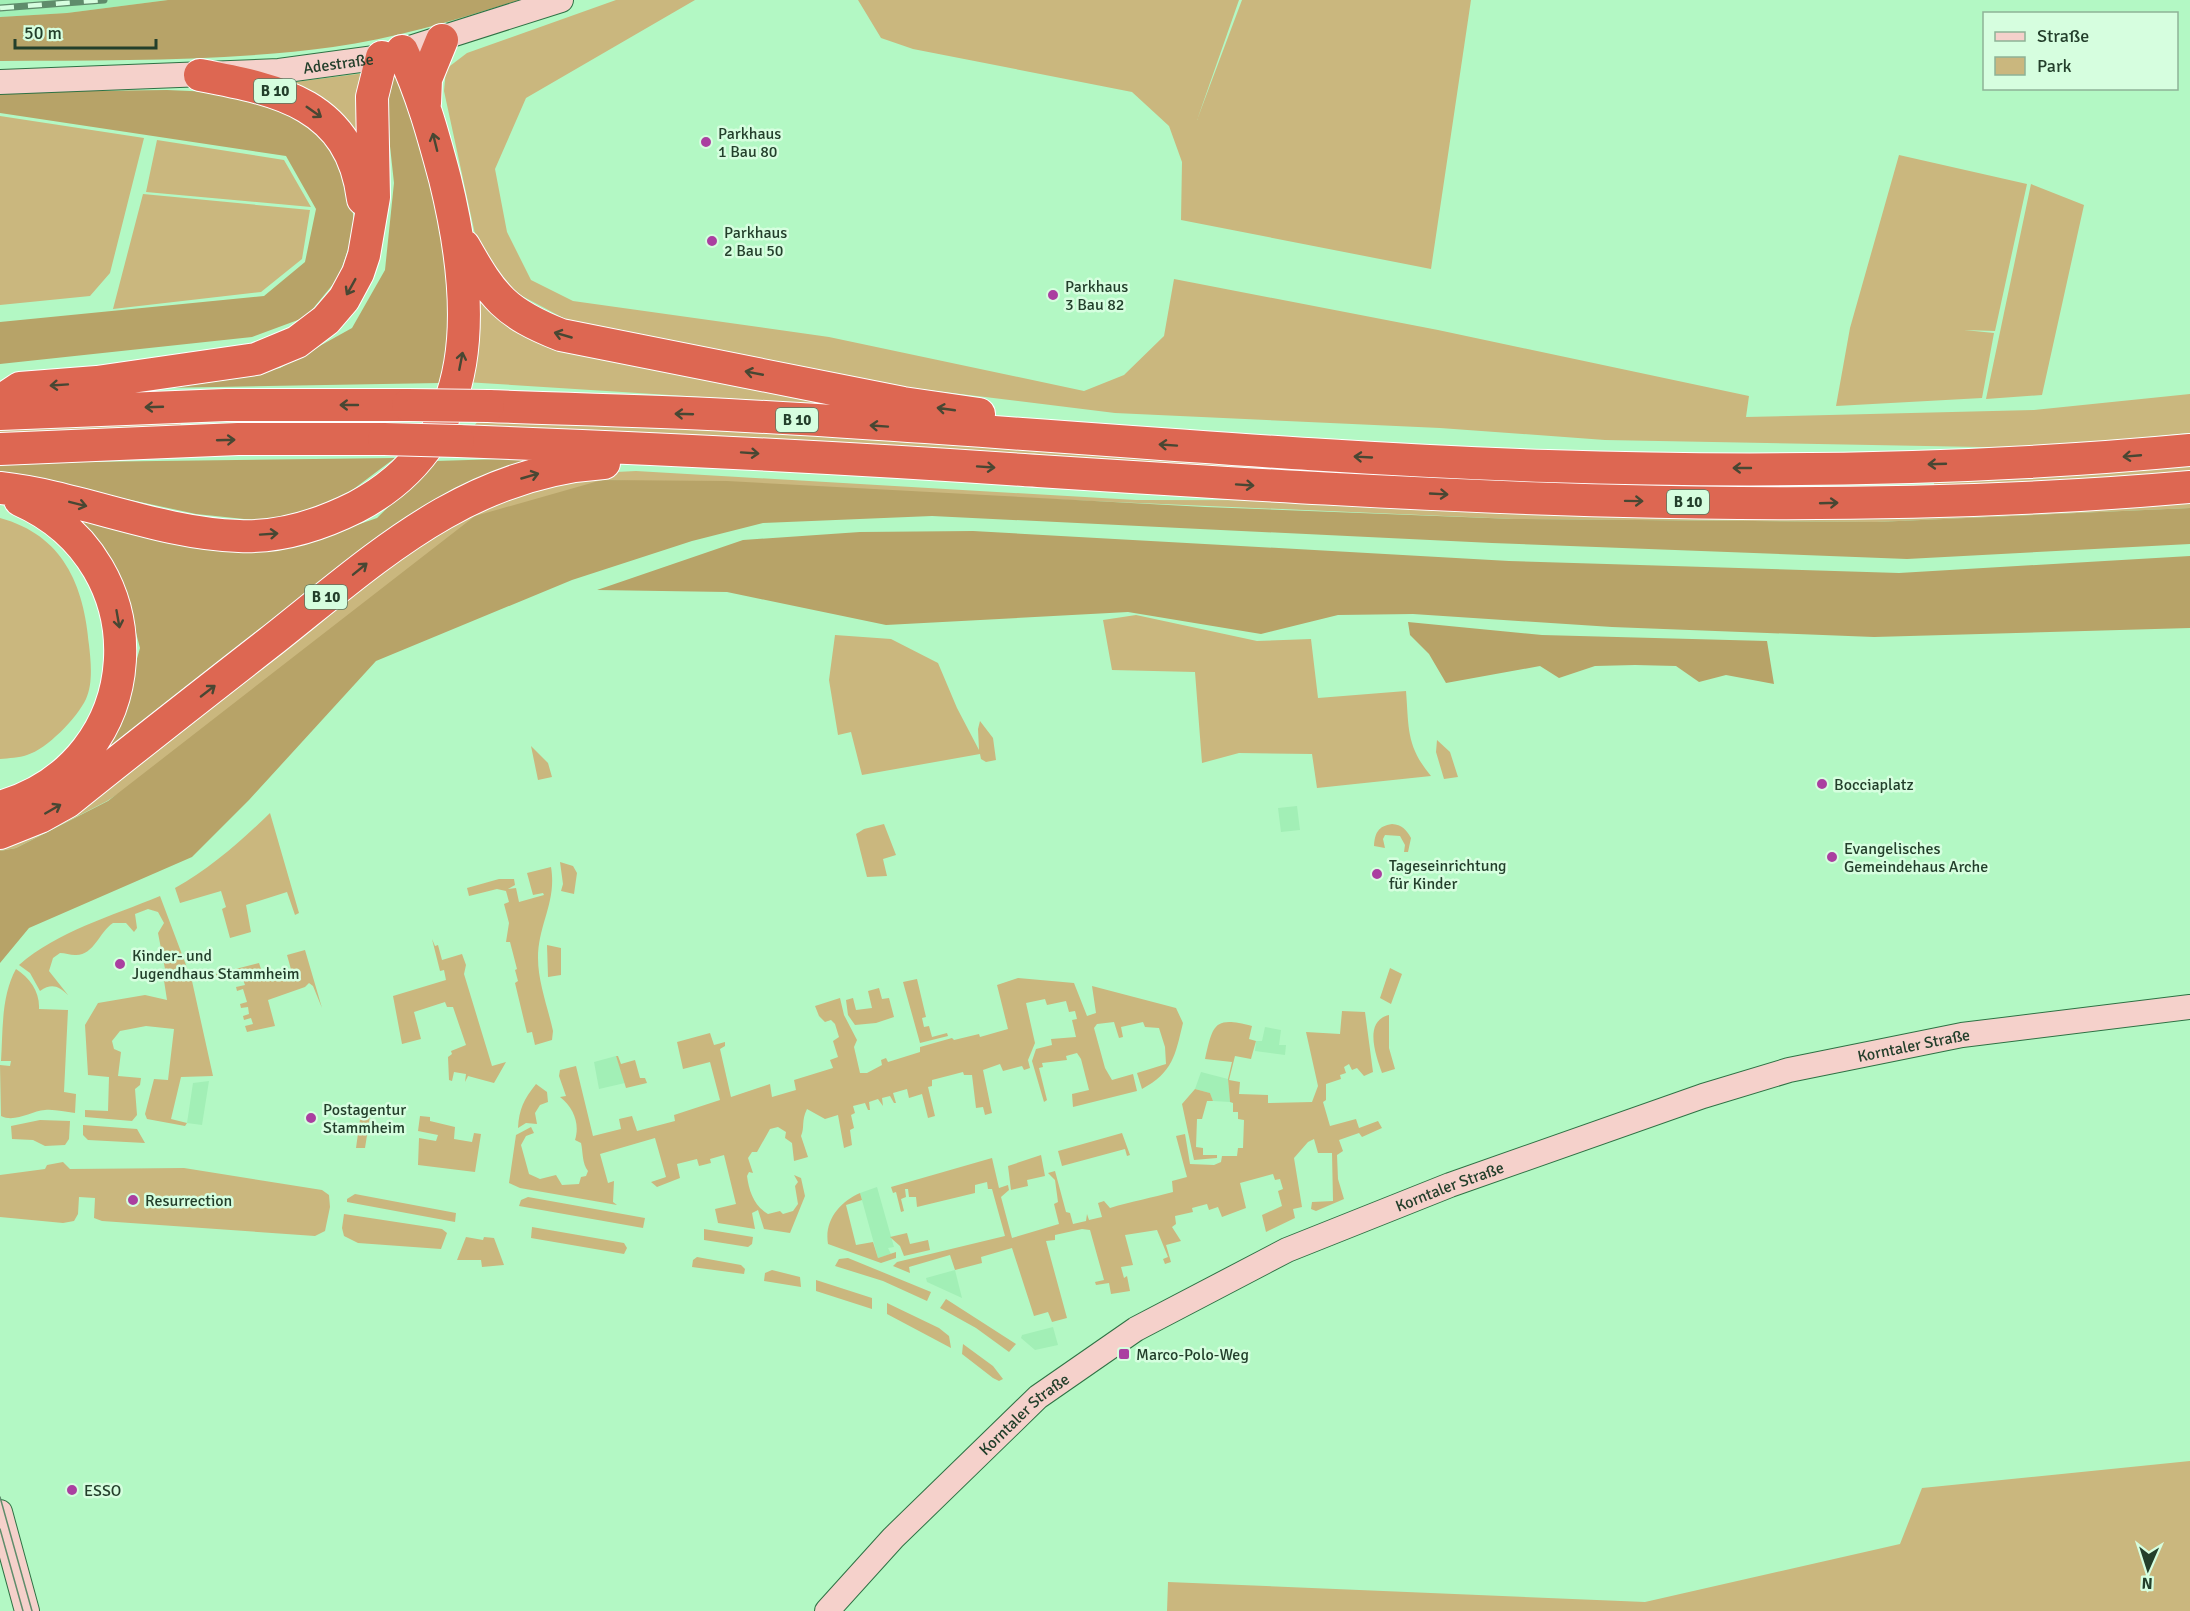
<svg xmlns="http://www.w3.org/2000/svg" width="2190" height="1611" font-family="Signika,sans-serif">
  <rect width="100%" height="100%" fill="#b3f8c4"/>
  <path fill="#a2efb6" d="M 0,0 L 168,0 L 67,13 L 0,17 Z
    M 1297,806 L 1300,830 L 1281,832 L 1278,808 Z
    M 1265,1027 L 1281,1030 L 1279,1045 L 1286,1045 L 1285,1055 L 1255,1051 L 1256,1041 L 1262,1041 Z
    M 616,1056 L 625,1083 L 599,1089 L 594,1062 Z
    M 1201,1072 L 1228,1079 L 1230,1102 L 1213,1101 L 1210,1093 L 1195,1089 Z
    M 209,1081 L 202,1125 L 187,1123 L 193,1083 Z
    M 877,1187 L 894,1247 L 888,1248 L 891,1254 L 878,1258 L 860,1193 Z
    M 955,1270 L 962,1298 L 927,1282 L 926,1278 Z
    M 1053,1327 L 1058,1345 L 1035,1350 L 1021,1338 L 1022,1335 Z"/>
  <path fill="#cab77e" d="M 616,0 L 695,0 L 526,98 L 495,169 L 507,232 L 531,280 L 573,301 L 829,337 L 1084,391 L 1124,375 L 1164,336 L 1174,279 L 1438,330 L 1749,396 L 1746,417 L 2034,410 L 2190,394 L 2190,433 L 2033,448 L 1605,440 L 1440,428 L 1115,413 L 911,388 L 567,320 L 509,289 L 478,248 L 444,91 L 446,69 L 467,53 Z
    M 858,0 L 1239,0 L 1197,120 L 1242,0 L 1471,0 L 1431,269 L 1181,220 L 1182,162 L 1169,126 L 1132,92 L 913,49 L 881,38 Z
    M 365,73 L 370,176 L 287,83 Z
    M 0,116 L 144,138 L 110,273 L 90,296 L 0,305 Z
    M 157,140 L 284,160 L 311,207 L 146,192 Z
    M 1899,155 L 2027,184 L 1995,331 L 1964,330 L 1994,333 L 1982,398 L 1836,406 L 1850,328 Z
    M 2031,184 L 2084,205 L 2042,395 L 1986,399 Z
    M 143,194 L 310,210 L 302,259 L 261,292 L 113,309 Z
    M 474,284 L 519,328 L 873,408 L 465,382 L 478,346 Z
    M 183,417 L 180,426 L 0,434 L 0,426 Z
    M 481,418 L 690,428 L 1502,478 L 1503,486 L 473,427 Z
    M 2190,465 L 2190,474 L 1934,488 L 1934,480 Z
    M 636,471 L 1136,500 L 2190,501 L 2190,508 L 1876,522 L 1514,519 L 602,480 L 107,801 L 16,848 L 0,851 L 0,842 L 414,545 L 469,509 L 576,474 Z
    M 0,518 C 63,535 84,585 89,645 C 91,662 93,684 86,699 C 77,718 47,749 27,755 C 19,758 9,758 0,759 Z
    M 1136,615 L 1257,641 L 1311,639 L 1318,698 L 1406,691 C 1409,728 1406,746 1431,776 L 1317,788 L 1312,754 L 1239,753 L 1202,763 L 1195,672 L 1112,670 L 1103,620 Z
    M 835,635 L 891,639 L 938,663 L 957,708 L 979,750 L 978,729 L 980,721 L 993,738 L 996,760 L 986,762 L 981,759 L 980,754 L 862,775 L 851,732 L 838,735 L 829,680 Z
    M 1437,740 L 1450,752 L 1458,777 L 1444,779 L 1436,752 Z
    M 531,746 L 548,763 L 552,777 L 538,780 Z
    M 270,813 L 299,913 L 295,915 L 287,892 L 246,905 L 251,932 L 230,938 L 222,909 L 226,907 L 221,891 L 180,903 L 175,888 C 211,868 240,842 270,813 Z
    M 884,824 L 896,855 L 883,859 L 887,876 L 867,877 L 856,834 L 864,829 Z
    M 1392,824 C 1402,825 1406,829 1411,838 L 1408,852 L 1404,852 L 1405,845 L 1400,836 L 1385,835 L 1383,839 L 1385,848 L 1374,846 C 1375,833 1378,826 1392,824 Z
    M 560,862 L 573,866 L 577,873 L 574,894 L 561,891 L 563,884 Z
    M 551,867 C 557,902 538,924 538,958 C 538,982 548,1008 553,1031 L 552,1040 L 535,1045 L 532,1032 L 527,1033 L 515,983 L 518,981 L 515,970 L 517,969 L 510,942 L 506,942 L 509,923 L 504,904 L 509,902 L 506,891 L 497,889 L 469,896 L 467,888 L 499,879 L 514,879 L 515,885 L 508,889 L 516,888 L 519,902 L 544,895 L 543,893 L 533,895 L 527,873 Z
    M 160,896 L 192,981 L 213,1076 L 181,1077 L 171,1119 L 187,1123 L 185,1126 L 147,1119 L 145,1114 L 154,1079 L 168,1080 L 174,1029 L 146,1026 L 120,1031 L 112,1041 L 114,1049 L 121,1052 L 118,1076 L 141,1078 L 140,1085 L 135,1089 L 137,1115 L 132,1121 L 85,1117 L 85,1110 L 108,1111 L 109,1077 L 88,1075 L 85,1025 L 98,1003 L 145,995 L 167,1000 L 163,974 L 166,974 L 158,933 L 164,923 L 158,912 L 148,909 L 135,914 L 137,928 L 134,932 L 126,923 L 113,923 C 99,932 94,956 75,955 C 70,955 65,953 60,953 L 53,958 L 49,971 L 68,995 C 58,986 52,983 40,991 L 30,973 L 19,965 C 58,931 112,916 160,896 Z
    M 432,939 L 435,946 L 438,945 L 442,960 L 462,954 L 466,965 L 464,974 L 492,1066 L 506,1062 L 494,1083 L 468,1076 L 465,1082 L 466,1074 L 454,1072 L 452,1081 L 449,1080 L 448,1057 L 452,1054 L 451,1051 L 466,1045 L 453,1007 L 447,1007 L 445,1002 L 414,1012 L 421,1039 L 402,1044 L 393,996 L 446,980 L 444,970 L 440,971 Z
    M 547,945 L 561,948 L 561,975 L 548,977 Z
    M 305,950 L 322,1008 L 313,986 L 309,983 L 305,987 L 268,1000 L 275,1026 L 247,1032 L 245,1026 L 253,1024 L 251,1018 L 244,1020 L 243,1016 L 249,1014 L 248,1007 L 241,1008 L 240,1004 L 247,1002 L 243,989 L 237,991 L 236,987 L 245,985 L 241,974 L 217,980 L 216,974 L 259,963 L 265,981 L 292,973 L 287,955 Z
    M 1390,968 L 1402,974 L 1391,1004 L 1380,998 Z
    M 16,969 C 30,978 40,992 39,1009 L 68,1010 L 64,1092 L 76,1094 L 75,1113 C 65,1112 54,1109 45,1110 C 31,1111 15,1123 1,1116 L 0,1065 L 10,1066 L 11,1061 L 1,1061 C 3,1031 1,996 16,969 Z
    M 1018,978 L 1074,983 L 1087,1016 L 1096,1013 L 1092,986 L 1176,1008 L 1183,1023 C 1175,1056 1173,1072 1142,1089 L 1137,1073 L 1166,1064 L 1165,1047 L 1159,1028 L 1145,1027 L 1143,1022 L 1121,1027 L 1123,1037 L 1119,1038 L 1114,1022 L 1097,1024 L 1094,1028 L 1105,1068 L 1112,1080 L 1133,1074 L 1137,1091 L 1073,1107 L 1072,1094 L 1089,1090 L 1081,1059 L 1077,1053 L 1066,1056 L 1067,1060 L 1042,1063 L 1043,1067 L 1039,1068 L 1047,1100 L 1044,1102 L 1032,1061 L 1036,1049 L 1052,1045 L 1051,1039 L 1076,1037 L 1072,1020 L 1077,1019 L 1075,1011 L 1069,1012 L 1066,1001 L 1047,1005 L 1045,999 L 1026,1003 L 1035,1043 L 1028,1060 L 1030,1068 L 1024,1070 L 1022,1066 L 1003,1071 L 1000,1064 L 983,1070 L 992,1113 L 985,1115 L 983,1107 L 976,1108 L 972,1075 L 964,1075 L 963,1072 L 932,1080 L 932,1086 L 928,1087 L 935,1116 L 928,1118 L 922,1094 L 909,1098 L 907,1089 L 893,1093 L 896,1103 L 894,1103 L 890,1096 L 882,1098 L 883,1106 L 878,1099 L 869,1102 L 870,1110 L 868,1110 L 865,1103 L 853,1106 L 855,1113 L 851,1115 L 854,1128 L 850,1130 L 852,1145 L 844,1148 L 838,1115 L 825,1119 L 807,1109 C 801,1121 805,1127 801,1136 L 808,1157 L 794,1161 L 792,1143 L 785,1138 L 786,1132 L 778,1127 L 770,1129 L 757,1152 L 752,1152 L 748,1158 L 753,1173 L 749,1172 L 747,1176 C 749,1191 754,1206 768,1214 L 780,1211 L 783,1214 L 793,1211 L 798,1204 L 795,1186 L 798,1182 L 794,1175 L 801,1178 L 805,1196 L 790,1233 L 764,1229 L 758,1210 L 752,1213 L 755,1229 L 718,1223 L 715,1209 L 736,1204 L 724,1155 L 710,1159 L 711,1163 L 699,1166 L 697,1159 L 677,1164 L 680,1178 L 657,1187 L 651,1182 L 666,1177 L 655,1138 L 600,1154 L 608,1183 L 614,1181 L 613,1202 L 617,1205 L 520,1188 L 509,1183 L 516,1135 L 531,1127 L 534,1133 L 526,1136 L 521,1145 L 529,1174 L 540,1179 L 556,1175 L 562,1185 L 579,1184 L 581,1177 L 586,1176 L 588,1171 C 582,1164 583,1151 581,1143 L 575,1140 C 580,1124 574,1108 560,1097 L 566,1096 L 559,1076 L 560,1070 L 576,1066 L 593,1136 L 621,1129 L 619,1119 L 632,1116 L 637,1131 L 675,1121 L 674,1115 L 720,1100 L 710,1062 L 683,1069 L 677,1042 L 710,1033 L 714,1045 L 725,1042 L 725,1046 L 720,1049 L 731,1097 L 770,1084 L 772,1097 L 796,1090 L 794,1080 L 833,1068 L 830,1060 L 838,1057 L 833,1041 L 839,1037 L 835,1024 L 831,1020 L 825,1022 L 819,1016 L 815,1006 L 840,998 L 844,1015 L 857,1040 L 854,1047 L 860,1073 L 867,1073 L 882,1065 L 881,1060 L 886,1058 L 888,1062 L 920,1052 L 920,1047 L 952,1038 L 954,1040 L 979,1034 L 980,1037 L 1008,1029 L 997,985 Z
    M 917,979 L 926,1017 L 922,1018 L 924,1027 L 929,1026 L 932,1037 L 947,1033 L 948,1036 L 920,1043 L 903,982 Z
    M 879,988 L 882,999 L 889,998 L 894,1017 L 876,1023 L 855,1025 L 848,1015 L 846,1000 L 853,998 L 856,1010 L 872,1008 L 868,991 Z
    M 1342,1011 L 1365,1012 L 1373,1072 L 1364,1076 L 1357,1068 L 1352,1070 L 1349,1064 L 1344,1067 L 1346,1073 L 1340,1075 L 1341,1079 L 1326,1084 L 1326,1100 L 1323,1102 L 1330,1126 L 1356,1119 L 1359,1128 L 1378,1121 L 1382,1128 L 1362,1137 L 1359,1133 L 1339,1140 L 1343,1151 L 1337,1155 L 1338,1179 L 1344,1199 L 1316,1211 L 1311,1209 L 1312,1202 L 1333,1201 L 1332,1153 L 1318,1153 L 1314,1139 L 1308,1142 L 1294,1158 L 1302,1207 L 1293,1209 L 1295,1218 L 1266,1232 L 1262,1215 L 1282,1206 L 1278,1191 L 1283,1189 L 1280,1179 L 1275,1180 L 1273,1174 L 1240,1183 L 1246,1208 L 1222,1217 L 1218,1207 L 1209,1210 L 1207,1204 L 1192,1208 L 1193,1212 L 1175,1216 L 1176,1224 L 1172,1227 L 1181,1241 L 1166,1245 L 1171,1262 L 1165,1264 L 1163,1259 L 1168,1257 L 1157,1230 L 1125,1235 L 1133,1265 L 1121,1267 L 1124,1278 L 1127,1276 L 1130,1291 L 1111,1294 L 1109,1283 L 1096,1285 L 1095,1282 L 1104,1280 L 1090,1230 L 1082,1229 L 1055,1235 L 1055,1240 L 1046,1241 L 1067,1318 L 1052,1322 L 1048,1312 L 1034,1316 L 1012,1248 L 981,1257 L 982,1263 L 955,1270 L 950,1255 L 909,1267 L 910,1273 L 893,1266 L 897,1262 L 1005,1236 L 992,1189 L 988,1189 L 987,1182 L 975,1185 L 975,1193 L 917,1207 L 916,1197 L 909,1197 L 908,1189 L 905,1189 L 906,1197 L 901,1199 L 904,1211 L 901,1212 L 896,1192 L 893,1193 L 891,1187 L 992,1158 L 999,1188 L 1008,1185 L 1009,1190 L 1001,1197 L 1012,1238 L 1059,1224 L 1054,1204 L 1058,1202 L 1055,1180 L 1048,1173 L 1055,1171 L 1066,1212 L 1070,1213 L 1073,1224 L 1086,1221 L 1087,1214 L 1089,1220 L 1102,1217 L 1098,1203 L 1104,1201 L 1110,1208 C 1132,1201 1152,1198 1173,1192 L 1172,1181 L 1187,1177 L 1176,1136 L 1185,1134 L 1190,1164 L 1214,1165 L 1221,1162 L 1222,1156 L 1237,1156 L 1238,1148 L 1243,1148 L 1244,1120 L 1238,1119 L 1238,1112 L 1233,1112 L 1233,1103 L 1230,1102 L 1228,1079 L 1232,1062 L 1205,1059 C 1213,1024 1214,1016 1252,1026 L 1249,1039 L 1256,1041 L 1251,1059 L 1235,1056 L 1229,1080 L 1240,1082 L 1239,1094 L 1268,1095 L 1268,1103 L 1312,1102 L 1318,1086 L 1306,1032 L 1340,1034 Z
    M 1389,1015 L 1389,1048 L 1395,1069 L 1382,1073 C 1376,1056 1363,1021 1389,1015 Z
    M 616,1056 L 618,1056 L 621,1064 L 635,1060 L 640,1078 L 645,1078 L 647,1083 L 626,1088 Z
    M 536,1084 L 547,1092 L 548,1102 L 540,1105 L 535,1113 L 537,1124 L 526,1123 L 518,1128 C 519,1109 524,1099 536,1084 Z
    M 1195,1089 L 1210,1093 L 1213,1101 L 1207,1101 L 1202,1119 L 1197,1119 L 1196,1147 L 1203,1148 L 1203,1155 L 1217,1155 L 1217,1158 L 1194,1160 L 1182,1104 Z
    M 362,1105 L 369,1105 L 371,1110 L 365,1148 L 356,1148 Z
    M 420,1116 L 430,1117 L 430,1121 L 455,1127 L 454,1139 L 472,1142 L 474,1133 L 481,1134 L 475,1172 L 418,1165 L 419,1138 L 436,1141 L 438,1135 L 418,1131 Z
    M 40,1120 L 70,1121 L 69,1139 L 65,1145 L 45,1146 L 33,1140 L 12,1139 L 11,1126 Z
    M 83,1125 L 137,1129 L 145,1143 L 88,1140 L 83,1135 Z
    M 1122,1133 L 1130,1155 L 1127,1156 L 1125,1149 L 1062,1166 L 1058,1151 Z
    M 1041,1155 L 1045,1176 L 1027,1180 L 1028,1186 L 1011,1190 L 1008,1166 Z
    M 63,1162 L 70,1169 L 184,1168 L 322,1190 L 329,1195 L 330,1207 L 325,1231 L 315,1236 L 102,1221 L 94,1218 L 95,1198 L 79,1197 L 78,1214 L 74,1221 L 63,1223 L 0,1217 L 0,1175 L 45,1169 L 47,1165 Z
    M 860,1193 L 862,1200 L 846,1205 L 856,1245 L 873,1242 L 878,1258 L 896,1252 L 896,1258 L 881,1263 L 828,1244 C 824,1220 840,1202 860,1193 Z
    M 355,1194 L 456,1213 L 455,1222 L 347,1202 L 347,1199 Z
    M 528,1197 L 645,1218 L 643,1228 L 519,1206 L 521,1200 Z
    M 344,1214 L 442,1229 L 447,1233 L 441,1249 L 358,1243 L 344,1236 L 342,1228 Z
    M 532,1227 L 624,1243 L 627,1248 L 624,1254 L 531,1238 Z
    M 704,1229 L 753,1237 L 752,1244 L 748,1247 L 704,1240 Z
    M 907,1233 L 910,1244 L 928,1240 L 930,1250 L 904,1256 L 900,1246 L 890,1237 Z
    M 466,1237 L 483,1240 L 484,1237 L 494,1238 L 504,1265 L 482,1267 L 481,1260 L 457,1260 Z
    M 697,1257 L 741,1265 L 745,1269 L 744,1274 L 692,1267 L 693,1260 Z
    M 848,1258 L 931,1292 L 927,1301 L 883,1281 L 835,1266 L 839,1259 Z
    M 772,1270 L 800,1277 L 801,1287 L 764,1281 L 765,1273 Z
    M 816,1280 L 872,1298 L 872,1309 L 816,1291 Z
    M 946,1299 L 1016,1344 L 1009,1352 L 976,1328 L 940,1308 Z
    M 887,1303 L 939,1328 L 949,1336 L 951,1348 L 887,1314 Z
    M 963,1344 L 993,1366 L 1003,1379 L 999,1381 L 993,1378 L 962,1354 Z
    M 2190,1461 L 2190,1611 L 1167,1611 L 1168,1582 L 1645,1602 L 1900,1544 L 1922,1488 Z"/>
  <path fill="#b7a368" d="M 168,0 L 519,0 C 459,19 395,39 333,47 C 223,62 111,60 0,61 L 0,17 L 67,13 Z
    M 391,69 L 410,88 L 450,253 L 456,337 L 440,383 L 163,388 L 280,368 L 352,328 L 385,270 L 394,183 L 384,91 Z
    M 167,90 L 237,93 L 290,111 L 322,138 L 348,178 L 355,228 L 339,277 L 306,317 L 252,337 L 0,364 L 0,322 L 264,296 L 305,262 L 316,209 L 286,156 L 0,113 L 0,92 Z
    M 395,458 L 335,503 L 263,521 L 196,514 L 0,472 L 0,463 Z
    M 532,458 L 406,520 L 91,767 L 129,687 L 140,648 L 123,583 L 65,507 L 105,523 L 189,547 L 296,546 L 377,518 L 435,461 Z
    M 602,480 L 727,481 L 1205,507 L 1514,519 L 1876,522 L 2190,508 L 2190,544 L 1907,559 L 1492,543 L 932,516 L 763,523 L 692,541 L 572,580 L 376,661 L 249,800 L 192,857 L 29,928 L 0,963 L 0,851 L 16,848 L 108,801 L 475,516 Z
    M 973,531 L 1509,561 L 1899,573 L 2190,556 L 2190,628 L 1874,637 L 1612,627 L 1413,614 L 1338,615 L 1261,634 L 1128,612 L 886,625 L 727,592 L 597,590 L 743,540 L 860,532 Z
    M 1408,622 L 1542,635 L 1767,641 L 1774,684 L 1726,675 L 1699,682 L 1676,666 L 1635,665 L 1595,666 L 1559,678 L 1540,666 L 1446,683 L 1429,654 L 1410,635 Z"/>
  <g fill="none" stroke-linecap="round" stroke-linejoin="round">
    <g stroke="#2e7144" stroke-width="26">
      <g id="secondary">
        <path id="s1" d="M 0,82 L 279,71 L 382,57 L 561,0"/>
        <path d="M 0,1512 L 27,1611"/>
        <path id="s2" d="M 827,1611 L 893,1538 L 1038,1397 L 1136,1329 L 1287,1250 L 1450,1185 L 1703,1096 L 1789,1070 L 1962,1035 L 2190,1007"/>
      </g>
    </g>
    <g stroke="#fff" stroke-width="34">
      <path id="highway" d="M 200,75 C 279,90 351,104 363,199
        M 425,103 L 426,79 L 442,40
        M 464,246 C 493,297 505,313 561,335 L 903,403 L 979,414
        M 0,401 L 20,388 L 97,382 L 256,359 L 297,342 L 326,320 L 344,299 L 358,273 L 364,255 L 374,197 L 372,97 L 382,57
        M 488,406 C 568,409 648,411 728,415 C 1002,429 1274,457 1548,466 C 1762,473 1978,470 2190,450
        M 0,414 L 226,405 L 408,405
        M 458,441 C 647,448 835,457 1024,470 C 1411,495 1802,521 2190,487
        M 0,449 L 238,439 L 384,439
        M 0,488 C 81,497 157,533 239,536 C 280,538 320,525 356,507 C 485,439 475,301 445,179 C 433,134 422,94 402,51
        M 0,807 C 151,764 162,563 20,500
        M 0,833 L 40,817 L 67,802 C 134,748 202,695 270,642 C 374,560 465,472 604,463"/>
    </g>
    <use href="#secondary" stroke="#f5d1cb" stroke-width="24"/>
    <use href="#highway" stroke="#dd6752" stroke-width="32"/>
    <path stroke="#5f8c6b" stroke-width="1.5" d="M 0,1497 L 32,1611
      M 0,1529 L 23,1611"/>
    <g stroke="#5f8c6b" stroke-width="7">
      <path id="rail" d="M 0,8 L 104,0"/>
    </g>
    <use href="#rail" stroke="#d6fedf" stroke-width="4.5" stroke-dasharray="14" stroke-linecap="butt"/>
    <g stroke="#fff" stroke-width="34" stroke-linecap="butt">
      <path id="highway-bridge" d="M 408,405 L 488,406
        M 384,439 L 458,441"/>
    </g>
    <use href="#highway-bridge" stroke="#dd6752" stroke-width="32"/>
  </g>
  <defs><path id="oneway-shaft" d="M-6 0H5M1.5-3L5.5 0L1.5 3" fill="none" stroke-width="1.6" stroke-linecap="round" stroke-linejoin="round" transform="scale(1.5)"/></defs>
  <g stroke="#484733">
    <use href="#oneway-shaft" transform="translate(314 112) rotate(35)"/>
    <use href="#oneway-shaft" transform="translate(435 142) rotate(-104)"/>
    <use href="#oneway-shaft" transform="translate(351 287) rotate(119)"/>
    <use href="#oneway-shaft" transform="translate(563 335) rotate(-164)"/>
    <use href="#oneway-shaft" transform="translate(461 361) rotate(-79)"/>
    <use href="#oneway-shaft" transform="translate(754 373) rotate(-169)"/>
    <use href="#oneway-shaft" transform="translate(59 385) rotate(176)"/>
    <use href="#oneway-shaft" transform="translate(349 405) rotate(180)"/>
    <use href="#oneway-shaft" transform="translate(154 407) rotate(178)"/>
    <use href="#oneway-shaft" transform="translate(946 409) rotate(-172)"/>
    <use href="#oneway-shaft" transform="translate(684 414) rotate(-178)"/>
    <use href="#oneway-shaft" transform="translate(879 426) rotate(-176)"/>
    <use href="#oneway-shaft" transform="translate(226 440) rotate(-2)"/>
    <use href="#oneway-shaft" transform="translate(1168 445) rotate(-176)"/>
    <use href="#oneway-shaft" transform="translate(750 453) rotate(4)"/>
    <use href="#oneway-shaft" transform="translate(2132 456) rotate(175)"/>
    <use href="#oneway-shaft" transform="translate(1363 457) rotate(-177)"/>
    <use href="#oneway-shaft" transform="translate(1937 464) rotate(178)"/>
    <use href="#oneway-shaft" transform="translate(986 467) rotate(4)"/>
    <use href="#oneway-shaft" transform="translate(1742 468) rotate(180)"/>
    <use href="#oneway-shaft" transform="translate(530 476) rotate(-16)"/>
    <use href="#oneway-shaft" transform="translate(1245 485) rotate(4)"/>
    <use href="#oneway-shaft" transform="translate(1439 494) rotate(3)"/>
    <use href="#oneway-shaft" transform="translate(1634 501) rotate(1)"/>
    <use href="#oneway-shaft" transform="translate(1829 503) rotate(-2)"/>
    <use href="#oneway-shaft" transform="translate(78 504) rotate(14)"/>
    <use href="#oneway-shaft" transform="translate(269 534) rotate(-4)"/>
    <use href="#oneway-shaft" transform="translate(360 569) rotate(-39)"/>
    <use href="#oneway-shaft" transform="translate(118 619) rotate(80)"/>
    <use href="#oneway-shaft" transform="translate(208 691) rotate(-38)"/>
    <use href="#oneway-shaft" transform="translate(53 809) rotate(-30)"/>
  </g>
  <g fill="#aa3fa0" stroke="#d6fedf" stroke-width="2">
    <circle cx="706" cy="142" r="6"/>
    <circle cx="712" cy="241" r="6"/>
    <circle cx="1053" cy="295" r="6"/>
    <circle cx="1822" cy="784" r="6"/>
    <circle cx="1832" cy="857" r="6"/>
    <circle cx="1377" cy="874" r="6"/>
    <circle cx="120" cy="964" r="6"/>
    <circle cx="311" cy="1118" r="6"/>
    <circle cx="133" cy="1200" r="6"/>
    <rect x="1118" y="1348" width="12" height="12" rx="3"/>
    <circle cx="72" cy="1490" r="6"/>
  </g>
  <g text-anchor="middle" stroke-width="5" stroke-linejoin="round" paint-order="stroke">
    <g fill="#d6fedf" stroke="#597861" stroke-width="1.5">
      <rect x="254" y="79" width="42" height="24" rx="4.5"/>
      <rect x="776" y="408" width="42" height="24" rx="4.5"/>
      <rect x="1667" y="490" width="42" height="24" rx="4.5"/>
      <rect x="305" y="585" width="42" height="24" rx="4.5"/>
    </g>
    <g font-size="15" font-weight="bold" fill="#233f2b">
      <text x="275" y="96">B 10</text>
      <text x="797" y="425">B 10</text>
      <text x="1688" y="507">B 10</text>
      <text x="326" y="602">B 10</text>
    </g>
    <g font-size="16" fill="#233f2b" stroke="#d6fedf">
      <text dy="6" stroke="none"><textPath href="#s1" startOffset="339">Adestraße</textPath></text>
      <text dy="6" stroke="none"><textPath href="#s2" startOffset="1251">Korntaler Straße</textPath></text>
      <text dy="6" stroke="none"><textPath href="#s2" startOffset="765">Korntaler Straße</textPath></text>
      <text dy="6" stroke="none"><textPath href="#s2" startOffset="279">Korntaler Straße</textPath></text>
    </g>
    <g font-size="16" fill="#233f2b" stroke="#d6fedf" text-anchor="start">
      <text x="718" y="139">Parkhaus<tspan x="718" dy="18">1 Bau 80</tspan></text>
      <text x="724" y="238">Parkhaus<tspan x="724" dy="18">2 Bau 50</tspan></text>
      <text x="1065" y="292">Parkhaus<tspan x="1065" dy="18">3 Bau 82</tspan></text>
      <text x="1834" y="790">Bocciaplatz</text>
      <text x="1844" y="854">Evangelisches<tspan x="1844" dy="18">Gemeindehaus Arche</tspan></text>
      <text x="1389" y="871">Tageseinrichtung<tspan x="1389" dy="18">für Kinder</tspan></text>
      <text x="132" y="961">Kinder- und<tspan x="132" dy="18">Jugendhaus Stammheim</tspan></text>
      <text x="323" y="1115">Postagentur<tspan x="323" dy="18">Stammheim</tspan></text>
      <text x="145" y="1206">Resurrection</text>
      <text x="1136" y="1360">Marco-Polo-Weg</text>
      <text x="84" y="1496">ESSO</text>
    </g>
  </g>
  <rect x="1983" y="12" width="195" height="78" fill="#d6fedf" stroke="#8eb297" stroke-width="1.5"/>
  <rect x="1995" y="32" width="30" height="9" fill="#f5d1cb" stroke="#8eb297" stroke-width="1.5"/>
  <text x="2037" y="42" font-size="18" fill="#233f2b">Straße</text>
  <rect x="1995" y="57" width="30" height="18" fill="#cab77e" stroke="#8eb297" stroke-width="1.5"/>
  <text x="2037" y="72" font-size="18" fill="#233f2b">Park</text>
  <g transform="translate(2148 1569) rotate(183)" stroke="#d6fedf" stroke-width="4.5" paint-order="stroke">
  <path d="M0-4.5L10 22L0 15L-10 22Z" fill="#233f2b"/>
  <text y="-9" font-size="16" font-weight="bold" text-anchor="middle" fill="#233f2b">N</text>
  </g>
  <path d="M15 39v9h141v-9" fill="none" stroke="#233f2b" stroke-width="3"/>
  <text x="24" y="39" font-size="18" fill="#233f2b" stroke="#d6fedf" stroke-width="4.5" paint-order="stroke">50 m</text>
</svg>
